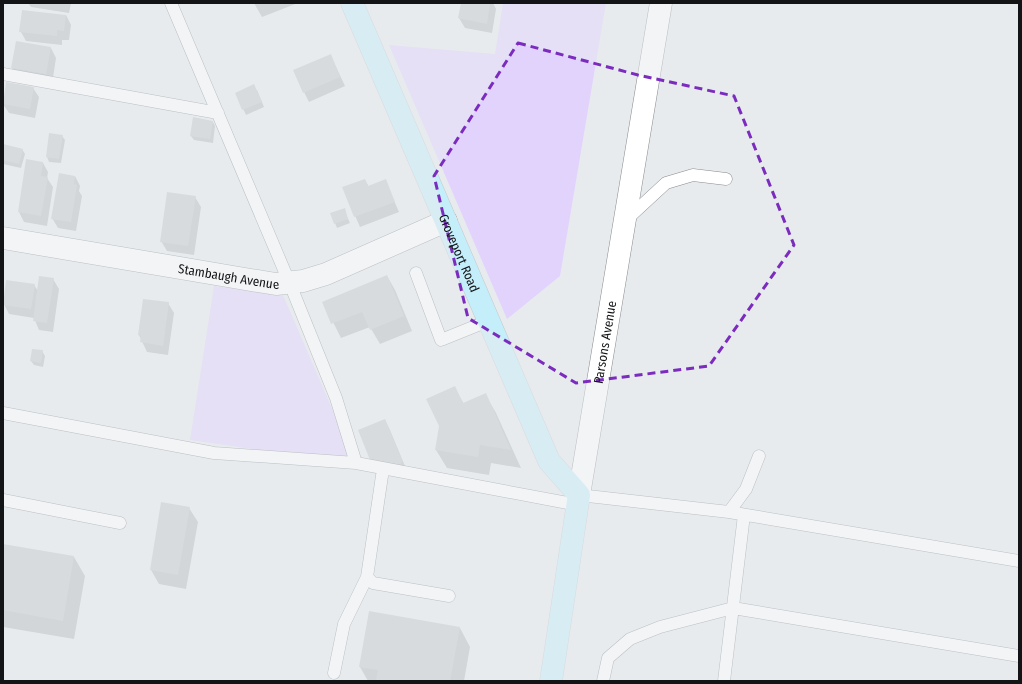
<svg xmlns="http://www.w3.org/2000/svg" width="1022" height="684" font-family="'Fira Sans Condensed',sans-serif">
  <rect width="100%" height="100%" fill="#e8ebee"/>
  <path fill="#e2d3fd" d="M 503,3 L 606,3 L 560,276 L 507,319 L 389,45 L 495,54 Z
    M 214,286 L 283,295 L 356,464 L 190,440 Z"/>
  <path fill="#0003" d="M 28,3 L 71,3 L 69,13 L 31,7 Z
    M 254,3 L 298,3 L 262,17 Z
    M 462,3 L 493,3 L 496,9 L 492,33 L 465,28 L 459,18 Z
    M 66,15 L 71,25 L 69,40 L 62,40 L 62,45 L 26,41 L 21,32 Z
    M 17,42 L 51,48 L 56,58 L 52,84 L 18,78 L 12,68 Z
    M 331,56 L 345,86 L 309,102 L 304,92 Z
    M 33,88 L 39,97 L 35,118 L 9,113 L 3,104 Z
    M 257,90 L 264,107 L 246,115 L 236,94 Z
    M 213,122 L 215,126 L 213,143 L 194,140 L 191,136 Z
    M 62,136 L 65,140 L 61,163 L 49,162 L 47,157 Z
    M 3,145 L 22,149 L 25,154 L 21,168 L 3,164 Z
    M 27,160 L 43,163 L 48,172 L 47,178 L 53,187 L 47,226 L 24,222 L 19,212 Z
    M 75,176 L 80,186 L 79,191 L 82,196 L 76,231 L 58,228 L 52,218 Z
    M 365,180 L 369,187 L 385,180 L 399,212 L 360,227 L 343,188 Z
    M 195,197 L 201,207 L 194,255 L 167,251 L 161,241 Z
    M 344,210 L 350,223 L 337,228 L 335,223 Z
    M 387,276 L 395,290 L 412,331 L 380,344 L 370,327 L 341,338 L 323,302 Z
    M 53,279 L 59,289 L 53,332 L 39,330 L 34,318 L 9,314 L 4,304 L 34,285 L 38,291 Z
    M 168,303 L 174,313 L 168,355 L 147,352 L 139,335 Z
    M 42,351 L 45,356 L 43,367 L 34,365 L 31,361 Z
    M 454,387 L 464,404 L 485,394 L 496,413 L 521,468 L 491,463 L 489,475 L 447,468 L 436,450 Z
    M 385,420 L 390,430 L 407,471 L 377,470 Z
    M 189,508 L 198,522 L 186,589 L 159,584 L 151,570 Z
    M 3,545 L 74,557 L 85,576 L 74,639 L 3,627 Z
    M 460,628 L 470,647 L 464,681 L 368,681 L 360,667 Z"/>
  <path fill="#c6c7cb" d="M 461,3 L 490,3 L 487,24 L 458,18 Z
    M 22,10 L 66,15 L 64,31 L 57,30 L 57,36 L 19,32 Z
    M 16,41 L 51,47 L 46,74 L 11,68 Z
    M 331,54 L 340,77 L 303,93 L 293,70 Z
    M 6,82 L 34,87 L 30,109 L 3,104 Z
    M 254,84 L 262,102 L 242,110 L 235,93 Z
    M 193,117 L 213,121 L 210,139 L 190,136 Z
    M 49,133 L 63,135 L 59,159 L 46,157 Z
    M 3,144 L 23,149 L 19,164 L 3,160 Z
    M 26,159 L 43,162 L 41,176 L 48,177 L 41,216 L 18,212 Z
    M 59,173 L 75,176 L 74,184 L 77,185 L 71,222 L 51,219 Z
    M 365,179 L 368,186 L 386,179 L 395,202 L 354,217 L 342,187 Z
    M 167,192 L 196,196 L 188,246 L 160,242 Z
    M 345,208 L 348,219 L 334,224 L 330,213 Z
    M 387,275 L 404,316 L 370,330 L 362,312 L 331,324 L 322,302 Z
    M 39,276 L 54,278 L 47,323 L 33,321 Z
    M 6,280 L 35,284 L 31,309 L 3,305 Z
    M 143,299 L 169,302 L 163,346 L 140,342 L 141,336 L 138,335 Z
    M 32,349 L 43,350 L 41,363 L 30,361 Z
    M 455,386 L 463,403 L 486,393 L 511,450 L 480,445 L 478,457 L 435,450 L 439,426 L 426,399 Z
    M 385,419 L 402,460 L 401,465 L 370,460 L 358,430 Z
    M 161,502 L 190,507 L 178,575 L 150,570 Z
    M 3,544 L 74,556 L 63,621 L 3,610 Z
    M 369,611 L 460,627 L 450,681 L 376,681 L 378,670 L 359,667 Z"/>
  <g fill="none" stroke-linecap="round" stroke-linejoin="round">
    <g stroke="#898c8f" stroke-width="13">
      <path id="service" d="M 171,3 L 290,284 L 336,398 L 356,463
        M 3,74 L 218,113
        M 627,219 L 666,183 L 693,175 L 726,179
        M 416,273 L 441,340 L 488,321
        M 3,413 L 214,453 L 356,463 L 578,505
        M 383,469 L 367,577 L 373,583 L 449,596
        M 579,495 L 729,512 L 1019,561
        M 3,500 L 120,523
        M 729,512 L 746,489 L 759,456
        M 334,673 L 344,624 L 367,577
        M 603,681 L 608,658 L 630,639 L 660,627 L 733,608 L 1019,656
        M 724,681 L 744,515"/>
    </g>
    <g stroke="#898c8f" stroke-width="23">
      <g id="minor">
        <path id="s1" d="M 3,238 L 245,279 L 276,284 L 303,281 L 326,274 L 446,221"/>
      </g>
    </g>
    <g stroke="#898c8f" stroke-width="23">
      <g id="tertiary">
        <path id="s2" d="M 579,495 L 661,3"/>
      </g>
    </g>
    <g stroke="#c6c7c7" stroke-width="23">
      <g id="primary">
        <path id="s3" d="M 352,3 L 549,461 L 579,495 L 551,681"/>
      </g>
    </g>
    <use href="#service" stroke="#fff" stroke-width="12"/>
    <use href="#minor" stroke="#fff" stroke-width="22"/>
    <use href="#tertiary" stroke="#fff" stroke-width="22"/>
    <use href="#primary" stroke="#c5eefb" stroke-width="22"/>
  </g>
  <path d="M0 0H1022V684H0ZM 518,43 L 638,75 L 734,96 L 794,245 L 709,366 L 576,383 L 468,318 L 434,176 Z" fill="#e8ebee" fill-opacity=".55" fill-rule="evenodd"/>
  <path fill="none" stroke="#7b2cbf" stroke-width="3" stroke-dasharray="8 5" stroke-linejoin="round" d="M 518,43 L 638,75 L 734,96 L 794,245 L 709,366 L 576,383 L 468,318 L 434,176 Z"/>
  <g text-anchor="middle" stroke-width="3" stroke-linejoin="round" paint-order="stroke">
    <g font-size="13" fill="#131415" stroke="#fff">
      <text dy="5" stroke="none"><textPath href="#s3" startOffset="272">Groveport Road</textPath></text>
      <text dy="5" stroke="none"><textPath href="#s1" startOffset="229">Stambaugh Avenue</textPath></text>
      <text dy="5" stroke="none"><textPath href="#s2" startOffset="155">Parsons Avenue</textPath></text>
    </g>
  </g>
  <rect width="1022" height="684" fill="none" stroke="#131415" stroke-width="8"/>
</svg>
